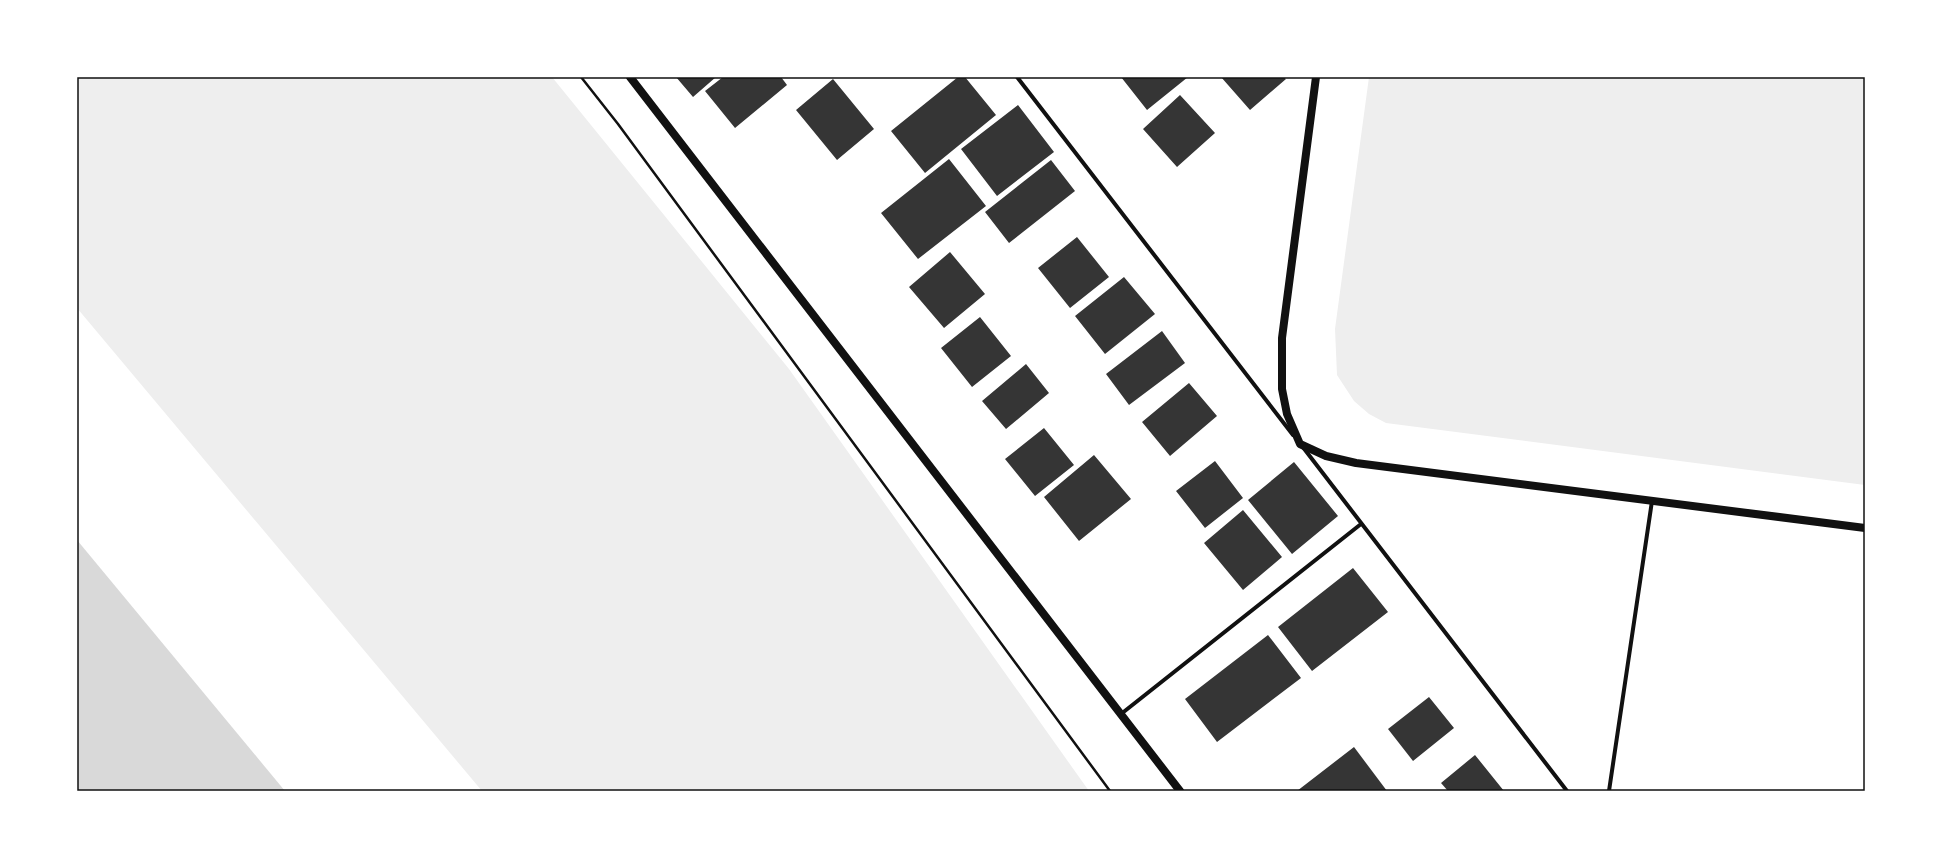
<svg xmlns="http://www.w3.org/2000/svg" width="1942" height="868" font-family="Overpass,sans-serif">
  <rect width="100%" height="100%" fill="#fff"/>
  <path fill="#eee" d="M 77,77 L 552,77 L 789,369 L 1089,791 L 482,791 L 77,308 Z
    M 1369,77 L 1865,77 L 1865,485 L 1386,423 L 1369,414 L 1354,401 L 1337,375 L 1335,329 Z"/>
  <path fill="#d9d9d9" d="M 77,540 L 285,791 L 77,791 Z"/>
  <path fill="#353535" d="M 676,77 L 716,77 L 693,97 Z
    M 723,77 L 781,77 L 787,85 L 735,128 L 705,91 Z
    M 958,77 L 965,77 L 996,115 L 925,173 L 891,131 Z
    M 1121,77 L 1188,77 L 1147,110 Z
    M 1221,77 L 1283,77 L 1286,79 L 1250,110 Z
    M 833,79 L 874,129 L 837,160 L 796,110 Z
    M 1180,95 L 1215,133 L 1177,167 L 1143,129 Z
    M 1018,105 L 1054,152 L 997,196 L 961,149 Z
    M 949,159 L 986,206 L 918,259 L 881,213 Z
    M 1051,160 L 1075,191 L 1009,243 L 985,212 Z
    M 1077,237 L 1109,277 L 1070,308 L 1038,268 Z
    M 950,252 L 985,294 L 944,328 L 909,287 Z
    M 1124,277 L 1155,314 L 1105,354 L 1075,316 Z
    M 980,317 L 1011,356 L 972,387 L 941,348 Z
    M 1162,331 L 1185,363 L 1129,405 L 1106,374 Z
    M 1026,364 L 1049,393 L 1006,429 L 982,401 Z
    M 1189,383 L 1217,416 L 1170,456 L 1142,422 Z
    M 1044,428 L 1074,465 L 1035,496 L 1005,459 Z
    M 1094,455 L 1131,499 L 1079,541 L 1044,497 Z
    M 1215,461 L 1243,498 L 1205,528 L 1176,491 Z
    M 1294,462 L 1338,516 L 1292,554 L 1248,500 Z
    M 1243,510 L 1282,557 L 1243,590 L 1204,543 Z
    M 1353,568 L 1388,612 L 1312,671 L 1278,627 Z
    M 1268,635 L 1301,678 L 1217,742 L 1185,699 Z
    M 1429,697 L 1454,728 L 1413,761 L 1388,729 Z
    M 1354,747 L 1387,791 L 1297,791 Z
    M 1475,755 L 1504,791 L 1448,791 L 1441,783 Z"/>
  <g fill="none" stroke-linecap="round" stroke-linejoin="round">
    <path stroke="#111" stroke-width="2.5" d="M 581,77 L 618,124 L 1110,791"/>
    <path stroke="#111" stroke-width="4" d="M 1017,77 L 1293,435
      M 1302,446 L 1567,791
      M 1121,714 L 1361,524
      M 1609,791 L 1652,501"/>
    <path stroke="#111" stroke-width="8" d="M 630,77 L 1180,791
      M 1316,77 L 1282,338 L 1282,389 L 1287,414 L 1300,444 L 1326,456 L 1356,463 L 1865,528"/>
  </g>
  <rect width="1942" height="868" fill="none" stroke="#ffffff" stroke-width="156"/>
  <rect x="78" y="78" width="1786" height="712" fill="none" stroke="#111" stroke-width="1.5"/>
</svg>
